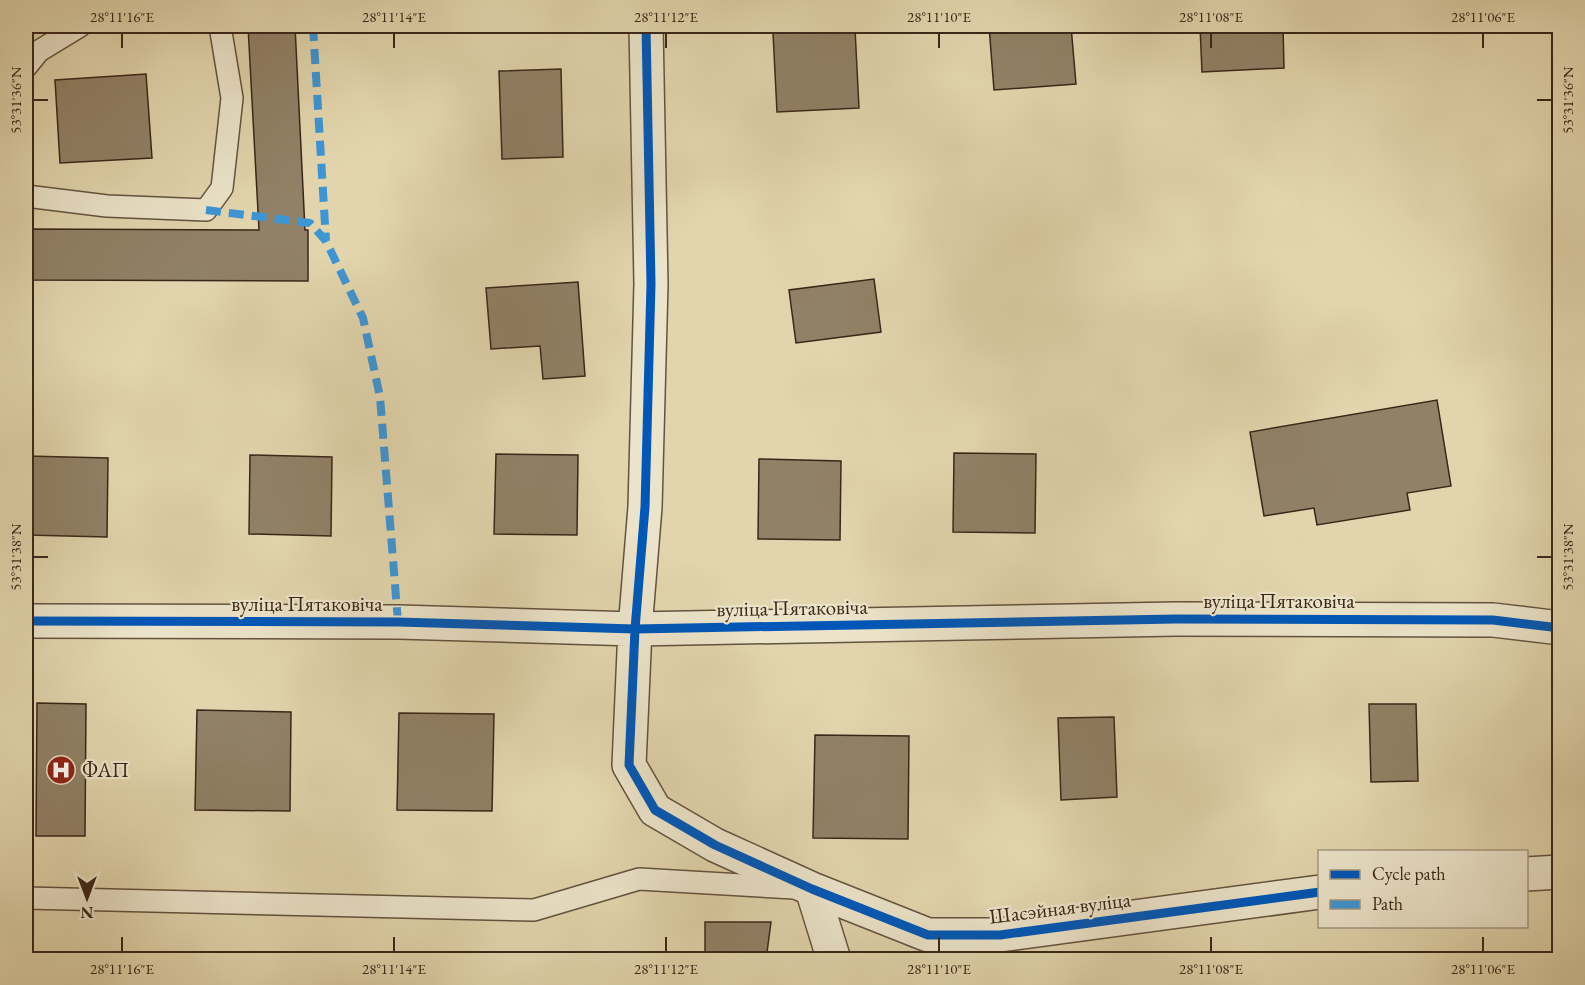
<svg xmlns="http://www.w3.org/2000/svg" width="1585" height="985" font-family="'EB Garamond',serif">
  <rect width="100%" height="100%" fill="#e2d5ad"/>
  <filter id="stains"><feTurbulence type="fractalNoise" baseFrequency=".00333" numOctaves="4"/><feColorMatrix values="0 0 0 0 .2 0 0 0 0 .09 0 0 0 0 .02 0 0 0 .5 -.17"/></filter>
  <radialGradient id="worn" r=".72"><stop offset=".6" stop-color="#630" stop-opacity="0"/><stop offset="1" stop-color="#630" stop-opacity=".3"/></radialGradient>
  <path fill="#918166" stroke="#3a2619" stroke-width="1.5" d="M 248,26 L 295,26 L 305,230 L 308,230 L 308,281 L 26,280 L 26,229 L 259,230 Z
    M 989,26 L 1071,26 L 1076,84 L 994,90 Z
    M 1200,26 L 1283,26 L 1284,68 L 1202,72 Z
    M 855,29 L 859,108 L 777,112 L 773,33 Z
    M 561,69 L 563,157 L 502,159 L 499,71 Z
    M 146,74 L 152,158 L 60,163 L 55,80 Z
    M 874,279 L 881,332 L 796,343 L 789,290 Z
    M 578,282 L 585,376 L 543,379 L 540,346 L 491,349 L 486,288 Z
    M 1437,400 L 1451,486 L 1407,493 L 1410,510 L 1317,525 L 1314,508 L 1264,516 L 1250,432 Z
    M 954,453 L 1036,454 L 1035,533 L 953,532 Z
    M 496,454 L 578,455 L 577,535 L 494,534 Z
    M 250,455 L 332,457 L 331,536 L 249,534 Z
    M 26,456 L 108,458 L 107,537 L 26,535 Z
    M 759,459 L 841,461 L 840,540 L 758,539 Z
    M 37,703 L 86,704 L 85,836 L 36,836 Z
    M 1369,704 L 1416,704 L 1418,781 L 1371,782 Z
    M 197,710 L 291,712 L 290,811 L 195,810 Z
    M 399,713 L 494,714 L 492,811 L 397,810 Z
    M 1114,717 L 1117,797 L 1061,800 L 1058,718 Z
    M 815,735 L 909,736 L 908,839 L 813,838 Z
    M 705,922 L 771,922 L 766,960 L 705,960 Z"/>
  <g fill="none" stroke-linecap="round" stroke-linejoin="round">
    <g stroke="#64523e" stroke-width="24">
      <path id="service" d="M 26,67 L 39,51 L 80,26
        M 26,196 L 107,206 L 206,210 L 222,188 L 232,98 L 220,26
        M 26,898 L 534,910 L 639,879 L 794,888"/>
    </g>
    <g stroke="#64523e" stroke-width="36">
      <path id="minor" d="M 646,26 L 651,284 L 645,507 L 635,629 L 629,765 L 655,810 L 715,845 L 812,889 L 928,935 L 1000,935 L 1320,892
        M 26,621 L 398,622 L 635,629 L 1176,619 L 1493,620 L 1560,628
        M 1526,874 L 1560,872
        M 812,889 L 834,960"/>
    </g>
    <use href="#service" stroke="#ece4ca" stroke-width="21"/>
    <use href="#minor" stroke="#ece4ca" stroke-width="33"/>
    <path stroke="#3e95d4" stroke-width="8" stroke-dasharray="15 8" stroke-linecap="butt" d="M 313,26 L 326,241
      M 206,210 L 310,223 L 326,241 L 363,318 L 380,397 L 398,622"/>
    <g stroke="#ece4ca" stroke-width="13">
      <path id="cycleway" d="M 646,26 L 651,284 L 645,507 L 635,629 L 629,765 L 655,810 L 715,845 L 812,889 L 928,935 L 1000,935 L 1320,892
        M 26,621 L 398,622 L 635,629 L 1176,619 L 1493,620 L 1560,628"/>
    </g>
    <use href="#cycleway" stroke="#0057b8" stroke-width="9"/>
  </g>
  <path fill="none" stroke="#3a2619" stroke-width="2" d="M 122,33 L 122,48M 394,33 L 394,48M 666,33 L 666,48M 939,33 L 939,48M 1211,33 L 1211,48M 1483,33 L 1483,48M 33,100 L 48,100M 1537,100 L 1552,100M 33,557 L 48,557M 1537,557 L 1552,557M 122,937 L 122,952M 394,937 L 394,952M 666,937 L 666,952M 939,937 L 939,952M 1211,937 L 1211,952M 1483,937 L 1483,952"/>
  <defs>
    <g id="hospital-disc" transform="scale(1.5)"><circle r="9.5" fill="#8f2418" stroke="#ece4ca"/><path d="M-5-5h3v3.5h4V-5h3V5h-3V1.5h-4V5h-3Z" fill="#fff"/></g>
  </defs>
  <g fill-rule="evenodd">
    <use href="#hospital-disc" x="61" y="770"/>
  </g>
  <g text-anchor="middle" stroke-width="4.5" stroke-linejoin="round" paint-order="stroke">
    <g font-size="21" fill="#3a2619" stroke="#ece4ca">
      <text x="1279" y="608">вуліца Пятаковіча</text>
      <text x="307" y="611">вуліца Пятаковіча</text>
      <text transform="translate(792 608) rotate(-1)" y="7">вуліца Пятаковіча</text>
      <text transform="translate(1060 908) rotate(-7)" y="7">Шасэйная вуліца</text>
    </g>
    <g font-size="21" fill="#3a2619" stroke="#ece4ca" text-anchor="start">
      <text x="82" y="777">ФАП</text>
    </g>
  </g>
  <rect width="1585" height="985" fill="none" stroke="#e2d5ad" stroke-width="66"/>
  <rect x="1318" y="850" width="210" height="78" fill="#ece4ca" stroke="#a59883" stroke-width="1.5"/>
  <rect x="1330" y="870" width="30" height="9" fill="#0057b8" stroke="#a59883" stroke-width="1.5"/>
  <text x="1372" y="880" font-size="18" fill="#3a2619">Cycle path</text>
  <rect x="1330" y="900" width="30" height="9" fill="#3e95d4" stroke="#a59883" stroke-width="1.5"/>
  <text x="1372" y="910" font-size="18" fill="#3a2619">Path</text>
  <g transform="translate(87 898) rotate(180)" stroke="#ece4ca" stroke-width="4.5" paint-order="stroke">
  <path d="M0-4.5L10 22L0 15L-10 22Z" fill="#3a2619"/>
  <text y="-9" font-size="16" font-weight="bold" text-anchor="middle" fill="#3a2619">N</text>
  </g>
  <rect x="33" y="33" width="1519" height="919" fill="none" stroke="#3a2619" stroke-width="2"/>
  <g font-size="15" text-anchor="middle" fill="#3a2619">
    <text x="122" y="22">28°11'16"E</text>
    <text x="394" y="22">28°11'14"E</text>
    <text x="666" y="22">28°11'12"E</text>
    <text x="939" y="22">28°11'10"E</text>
    <text x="1211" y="22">28°11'08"E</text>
    <text x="1483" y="22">28°11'06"E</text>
    <text transform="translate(1568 100) rotate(-90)" y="5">53°31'36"N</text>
    <text transform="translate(16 100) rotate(-90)" y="5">53°31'36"N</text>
    <text transform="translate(1568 557) rotate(-90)" y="5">53°31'38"N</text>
    <text transform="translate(16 557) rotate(-90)" y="5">53°31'38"N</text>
    <text x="122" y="974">28°11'16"E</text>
    <text x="394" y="974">28°11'14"E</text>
    <text x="666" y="974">28°11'12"E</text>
    <text x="939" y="974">28°11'10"E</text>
    <text x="1211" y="974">28°11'08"E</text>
    <text x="1483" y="974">28°11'06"E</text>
  </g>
  <rect width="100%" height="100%" filter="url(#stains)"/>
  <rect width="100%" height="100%" fill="url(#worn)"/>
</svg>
